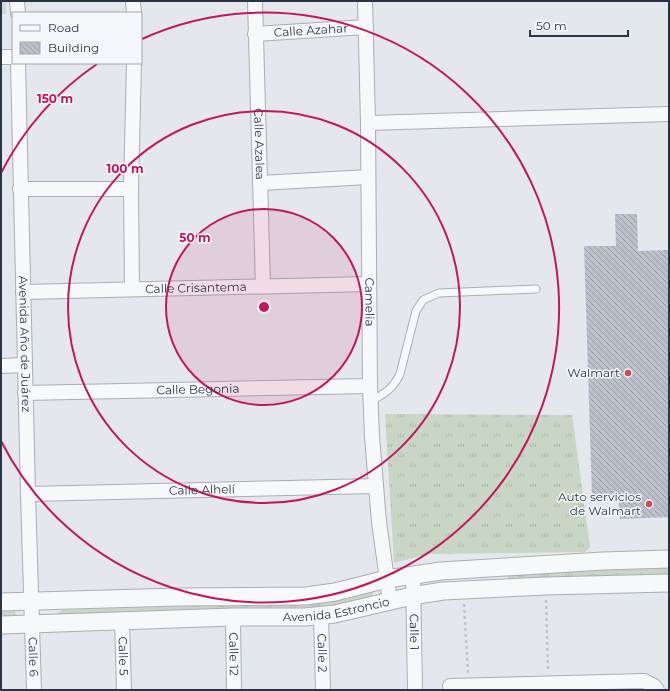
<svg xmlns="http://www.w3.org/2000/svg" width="670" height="691" font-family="Montserrat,sans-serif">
  <defs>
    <pattern id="grass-tufts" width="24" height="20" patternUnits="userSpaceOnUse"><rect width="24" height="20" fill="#c9d6c5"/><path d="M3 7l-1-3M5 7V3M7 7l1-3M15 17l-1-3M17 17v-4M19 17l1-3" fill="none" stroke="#adb8ab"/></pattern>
    <pattern id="building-back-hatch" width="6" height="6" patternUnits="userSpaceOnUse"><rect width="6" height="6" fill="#bbc0ca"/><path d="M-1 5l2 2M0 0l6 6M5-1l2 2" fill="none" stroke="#989da6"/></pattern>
  </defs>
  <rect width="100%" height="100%" fill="#e4e7ec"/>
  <path fill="#d2d6de" d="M 1,1 L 6,1 L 6,14 L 1,14 Z"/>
  <path fill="url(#grass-tufts)" d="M 385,414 L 572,415 L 590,547 L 585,552 L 428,554 L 394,563 Z
    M 669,567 L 669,575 L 508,581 L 508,576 L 513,572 Z
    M 372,590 L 373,592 L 373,597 L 318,612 L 58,615 L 58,613 L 62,610 L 319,602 Z
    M 1,610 L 15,611 L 16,616 L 1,622 Z"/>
  <path fill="url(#building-back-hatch)" d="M 615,214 L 637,214 L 638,251 L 669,250 L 669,517 L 620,519 L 618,494 L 592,497 L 584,246 L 616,246 Z"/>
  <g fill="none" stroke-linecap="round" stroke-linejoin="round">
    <g stroke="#a9aeb7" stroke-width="9">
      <path id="service" d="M 371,401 C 384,394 393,389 400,374 L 416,311 L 423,300 L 439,293 L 536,289"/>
    </g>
    <g stroke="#a9aeb7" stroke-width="16">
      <g id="minor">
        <path d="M 17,1 L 18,13"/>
        <path d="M 133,1 L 134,13"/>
        <path id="s1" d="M 255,1 L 263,286"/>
        <path id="s2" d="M 365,1 L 368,123 L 370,386 L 372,437 L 379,522 L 390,601"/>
        <path id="s3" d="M 255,34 L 366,27"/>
        <path d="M 1,57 L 13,57"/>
        <path id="s4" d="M 18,63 L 28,494 L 34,690"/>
        <path d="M 368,123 L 669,114"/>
        <path d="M 260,183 L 368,177"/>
        <path d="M 20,189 L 131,189"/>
        <path d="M 132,289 L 131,189 L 134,63"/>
        <path id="s5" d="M 23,292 L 369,284"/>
        <path d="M 1,366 L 25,365"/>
        <path id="s6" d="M 25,393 L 370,386"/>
        <path id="s7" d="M 28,494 L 376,486"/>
        <path id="s8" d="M 413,575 L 415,690"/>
        <path id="s9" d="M 321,616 L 323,690"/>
        <path id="s10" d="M 233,617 L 234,690"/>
        <path id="s11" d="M 122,622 L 124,690"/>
        <path d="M 450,686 L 644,681 L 654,686 L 657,690"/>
      </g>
    </g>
    <g stroke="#a9aeb7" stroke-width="19">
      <g id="tertiary">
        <path d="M 1,602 L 178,597 L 306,596 L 335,592 L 387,579 L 441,571 L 603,561 L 669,559"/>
        <path id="s12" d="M 1,625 L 233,617 L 305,617 L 335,614 L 412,596 L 443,591 L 546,586 L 669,583"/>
      </g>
    </g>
    <path stroke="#c2c5cb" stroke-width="2.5" stroke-dasharray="3 3" stroke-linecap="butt" d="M 546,600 L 548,671
      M 464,604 L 468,673"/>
    <use href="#service" stroke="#f7f8fa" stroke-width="7"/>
    <use href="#minor" stroke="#f7f8fa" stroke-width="14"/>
    <use href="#tertiary" stroke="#f7f8fa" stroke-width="17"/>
  </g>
  <circle cx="264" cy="307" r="98" fill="#c2185b" fill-opacity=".12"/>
  <g fill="none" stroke="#c2185b" stroke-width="2">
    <circle cx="264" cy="307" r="98"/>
    <circle cx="264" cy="307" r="196"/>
    <path d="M1 173A295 295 0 0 1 97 64M142 39A295 295 0 1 1 1 441"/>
  </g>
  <g fill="#d1495b" stroke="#f4f6f9" stroke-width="1.5">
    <circle cx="628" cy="373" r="4"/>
    <circle cx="649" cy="504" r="4"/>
  </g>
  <g text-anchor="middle" stroke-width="3" stroke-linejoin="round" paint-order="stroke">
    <g font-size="12" fill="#2b3445" stroke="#f4f6f9">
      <text dy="4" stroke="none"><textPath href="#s3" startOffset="56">Calle Azahar</textPath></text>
      <text dy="4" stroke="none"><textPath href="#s1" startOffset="143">Calle Azalea</textPath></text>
      <text dy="4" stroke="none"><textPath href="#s5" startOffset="173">Calle Crisantema</textPath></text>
      <text dy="4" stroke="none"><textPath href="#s2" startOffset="301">Camelia</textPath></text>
      <text dy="4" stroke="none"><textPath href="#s4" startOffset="281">Avenida Año de Juárez</textPath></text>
      <text dy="4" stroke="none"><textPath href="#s6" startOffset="173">Calle Begonia</textPath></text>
      <text dy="4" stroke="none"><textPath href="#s7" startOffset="174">Calle Alhelí</textPath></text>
      <text dy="4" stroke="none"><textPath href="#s12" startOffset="336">Avenida Estroncio</textPath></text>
      <text dy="4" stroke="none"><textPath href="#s8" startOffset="57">Calle 1</textPath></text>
      <text dy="4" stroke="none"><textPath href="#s9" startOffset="37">Calle 2</textPath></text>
      <text dy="4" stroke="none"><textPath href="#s10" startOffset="37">Calle 12</textPath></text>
      <text dy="4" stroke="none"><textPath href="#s11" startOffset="34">Calle 5</textPath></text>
      <text dy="4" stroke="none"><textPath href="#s4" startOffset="594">Calle 6</textPath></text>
    </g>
    <g font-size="12" fill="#2b3445" stroke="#f4f6f9" text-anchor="end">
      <text x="620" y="377">Walmart</text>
      <text x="641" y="501">Auto servicios<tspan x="641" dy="14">de Walmart</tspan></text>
    </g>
  </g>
  <circle cx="264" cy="307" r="6" fill="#c2185b" stroke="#f4f6f9" stroke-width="2"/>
  <g font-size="12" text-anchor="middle" font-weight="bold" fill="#c2185b" stroke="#f4f6f9" stroke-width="3" stroke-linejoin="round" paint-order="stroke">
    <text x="55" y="103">150 m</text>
    <text x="125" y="173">100 m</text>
    <text x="195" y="242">50 m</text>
  </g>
  <rect width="670" height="691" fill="none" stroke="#2b3445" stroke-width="4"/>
  <rect x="12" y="12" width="130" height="52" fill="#f4f6f9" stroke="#a4a8b1"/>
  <rect x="20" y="25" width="20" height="6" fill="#f7f8fa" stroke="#a4a8b1"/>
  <text x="48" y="32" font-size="12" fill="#2b3445">Road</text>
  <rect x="20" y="42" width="20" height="12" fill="url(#building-back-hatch)" stroke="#a4a8b1"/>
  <text x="48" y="52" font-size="12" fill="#2b3445">Building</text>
  <path d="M530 30v6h98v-6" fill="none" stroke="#2b3445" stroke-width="2"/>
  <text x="536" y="30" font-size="12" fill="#2b3445" stroke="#f4f6f9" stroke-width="3" paint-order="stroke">50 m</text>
</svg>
